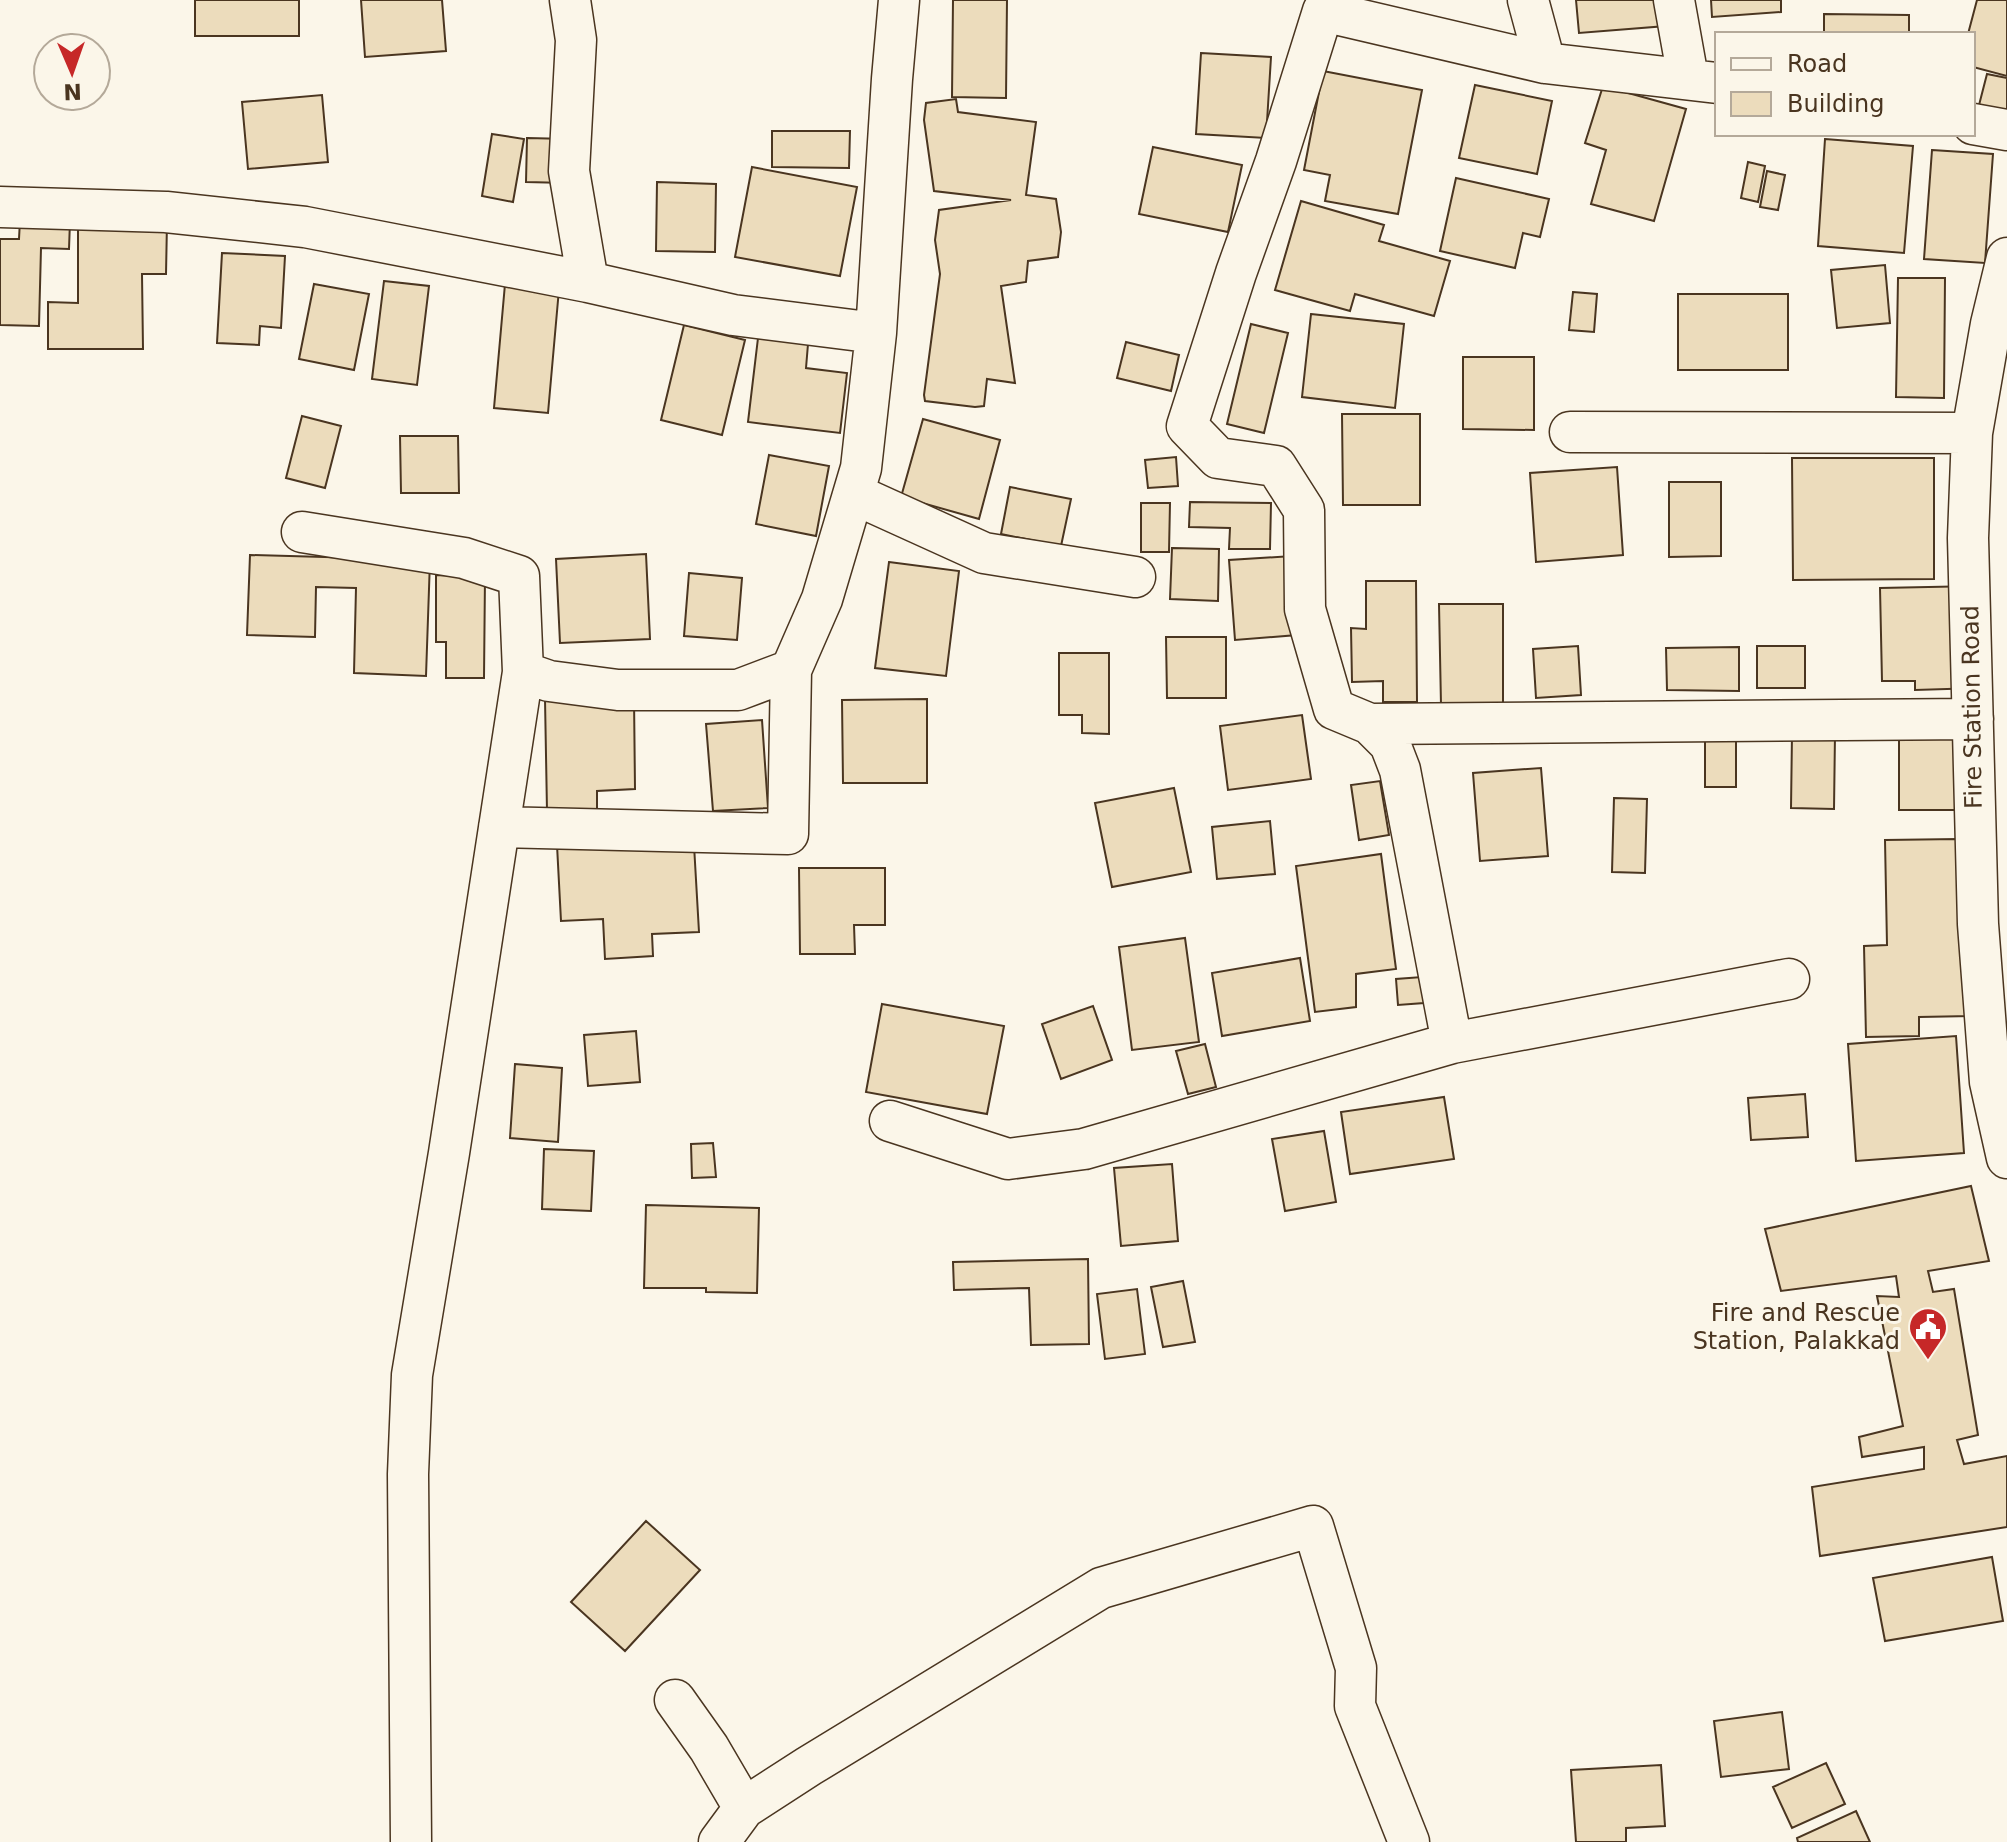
<svg xmlns="http://www.w3.org/2000/svg" width="2007" height="1842" font-family="'DejaVu Sans',sans-serif">
  <rect width="100%" height="100%" fill="#fbf6e9"/>
  <path fill="#ecdcbc" stroke="#4a3520" stroke-width="2" d="M 195,0 L 299,0 L 299,36 L 195,36 Z
    M 361,0 L 442,0 L 446,51 L 365,57 Z
    M 953,0 L 1007,0 L 1006,98 L 952,97 Z
    M 1576,0 L 1664,0 L 1666,26 L 1579,33 Z
    M 1711,0 L 1781,0 L 1781,12 L 1712,17 Z
    M 1977,0 L 2007,0 L 2007,76 L 1973,67 L 1973,34 L 1968,34 Z
    M 1824,14 L 1909,15 L 1909,34 L 1824,34 Z
    M 1201,53 L 1271,57 L 1266,138 L 1196,134 Z
    M 1323,71 L 1422,90 L 1398,214 L 1325,201 L 1330,175 L 1304,170 Z
    M 1987,74 L 2007,78 L 2007,116 L 1978,109 Z
    M 1475,85 L 1552,101 L 1537,174 L 1459,158 Z
    M 1603,86 L 1686,109 L 1654,221 L 1591,204 L 1606,150 L 1585,143 Z
    M 322,95 L 328,162 L 248,169 L 242,102 Z
    M 956,99 L 958,112 L 1036,122 L 1026,195 L 1056,199 L 1061,232 L 1058,257 L 1028,261 L 1026,282 L 1001,286 L 1015,383 L 987,379 L 984,406 L 975,407 L 925,401 L 924,395 L 940,274 L 935,240 L 939,210 L 1011,200 L 934,191 L 924,120 L 926,103 Z
    M 772,131 L 850,131 L 849,168 L 772,167 Z
    M 492,134 L 524,139 L 513,202 L 482,196 Z
    M 527,138 L 568,139 L 567,183 L 526,182 Z
    M 1825,139 L 1913,146 L 1904,253 L 1818,246 Z
    M 1153,147 L 1242,165 L 1228,232 L 1139,214 Z
    M 1932,150 L 1993,154 L 1985,263 L 1924,259 Z
    M 1748,162 L 1765,166 L 1758,202 L 1741,198 Z
    M 752,167 L 857,187 L 840,276 L 735,257 Z
    M 1767,171 L 1785,175 L 1778,210 L 1760,207 Z
    M 1456,178 L 1549,199 L 1540,237 L 1523,233 L 1515,268 L 1440,251 Z
    M 657,182 L 716,184 L 715,252 L 656,251 Z
    M 1301,201 L 1384,225 L 1379,241 L 1450,261 L 1434,316 L 1355,294 L 1350,311 L 1275,290 Z
    M 20,220 L 70,221 L 69,249 L 41,248 L 39,326 L 0,325 L 0,239 L 19,239 Z
    M 78,222 L 167,222 L 166,274 L 142,274 L 143,349 L 48,349 L 48,302 L 78,303 Z
    M 222,253 L 285,256 L 281,328 L 260,326 L 259,345 L 217,343 Z
    M 1885,265 L 1890,323 L 1837,328 L 1831,270 Z
    M 1898,278 L 1945,278 L 1944,398 L 1896,397 Z
    M 384,281 L 429,286 L 417,385 L 372,379 Z
    M 314,284 L 369,294 L 354,370 L 299,359 Z
    M 505,284 L 559,289 L 548,413 L 494,408 Z
    M 1573,292 L 1597,294 L 1594,332 L 1569,330 Z
    M 1678,294 L 1788,294 L 1788,370 L 1678,370 Z
    M 1311,314 L 1404,324 L 1395,408 L 1302,397 Z
    M 1251,324 L 1288,333 L 1264,433 L 1227,424 Z
    M 684,325 L 745,340 L 722,435 L 661,420 Z
    M 758,338 L 808,344 L 806,368 L 847,373 L 840,433 L 748,422 Z
    M 1126,342 L 1179,355 L 1171,391 L 1117,378 Z
    M 1463,357 L 1534,357 L 1534,430 L 1463,429 Z
    M 1342,414 L 1420,414 L 1420,505 L 1343,505 Z
    M 302,416 L 341,426 L 325,488 L 286,478 Z
    M 923,419 L 1000,440 L 979,519 L 901,497 Z
    M 400,436 L 458,436 L 459,493 L 401,493 Z
    M 769,455 L 829,466 L 816,536 L 756,524 Z
    M 1176,457 L 1178,486 L 1148,488 L 1145,460 Z
    M 1792,458 L 1934,458 L 1934,579 L 1793,580 Z
    M 1617,467 L 1623,555 L 1536,562 L 1530,473 Z
    M 1669,482 L 1721,482 L 1721,556 L 1669,557 Z
    M 1010,487 L 1071,499 L 1061,546 L 1001,534 Z
    M 1190,502 L 1271,503 L 1270,549 L 1229,549 L 1230,528 L 1189,527 Z
    M 1141,503 L 1170,503 L 1169,552 L 1141,552 Z
    M 1172,548 L 1219,549 L 1218,601 L 1170,599 Z
    M 646,554 L 650,639 L 560,643 L 556,559 Z
    M 250,555 L 430,560 L 426,676 L 354,673 L 356,588 L 316,587 L 315,637 L 247,635 Z
    M 1292,556 L 1297,635 L 1235,640 L 1229,560 Z
    M 889,562 L 959,571 L 946,676 L 875,668 Z
    M 689,573 L 742,578 L 737,640 L 684,636 Z
    M 436,575 L 485,576 L 484,678 L 446,678 L 446,642 L 436,642 Z
    M 1366,581 L 1416,581 L 1417,702 L 1383,702 L 1383,681 L 1352,682 L 1351,628 L 1366,629 Z
    M 1977,586 L 1979,688 L 1915,690 L 1915,681 L 1882,681 L 1880,588 Z
    M 1439,604 L 1503,604 L 1503,704 L 1441,705 Z
    M 1166,637 L 1226,637 L 1226,698 L 1167,698 Z
    M 1578,646 L 1581,695 L 1536,698 L 1533,649 Z
    M 1757,646 L 1805,646 L 1805,688 L 1757,688 Z
    M 1739,647 L 1739,691 L 1667,690 L 1666,648 Z
    M 1059,653 L 1109,653 L 1109,734 L 1082,733 L 1082,715 L 1059,715 Z
    M 634,697 L 635,789 L 597,791 L 597,810 L 547,811 L 545,699 Z
    M 927,699 L 927,783 L 843,783 L 842,700 Z
    M 1302,715 L 1311,779 L 1228,790 L 1220,726 Z
    M 762,720 L 768,808 L 713,811 L 706,724 Z
    M 1899,726 L 1964,726 L 1964,810 L 1899,810 Z
    M 1792,734 L 1835,734 L 1834,809 L 1791,808 Z
    M 1736,736 L 1736,787 L 1705,787 L 1705,737 Z
    M 1541,768 L 1548,856 L 1480,861 L 1473,773 Z
    M 1380,781 L 1389,835 L 1359,840 L 1351,785 Z
    M 1174,788 L 1191,872 L 1112,887 L 1095,803 Z
    M 1614,798 L 1647,799 L 1645,873 L 1612,872 Z
    M 1270,821 L 1275,874 L 1217,879 L 1212,827 Z
    M 1958,839 L 1971,1016 L 1919,1017 L 1919,1036 L 1866,1037 L 1864,946 L 1887,945 L 1885,840 Z
    M 608,842 L 608,850 L 694,845 L 699,932 L 652,934 L 653,956 L 605,959 L 603,919 L 561,921 L 557,845 Z
    M 1381,854 L 1396,969 L 1356,974 L 1356,1007 L 1315,1012 L 1296,866 Z
    M 799,868 L 885,868 L 885,925 L 854,925 L 855,954 L 800,954 Z
    M 1185,938 L 1199,1042 L 1132,1050 L 1119,947 Z
    M 1300,958 L 1310,1021 L 1222,1036 L 1212,973 Z
    M 1422,977 L 1424,1003 L 1398,1005 L 1396,979 Z
    M 882,1004 L 1004,1026 L 987,1114 L 866,1092 Z
    M 1093,1006 L 1112,1060 L 1061,1079 L 1042,1024 Z
    M 636,1031 L 640,1082 L 588,1086 L 584,1035 Z
    M 1956,1036 L 1964,1153 L 1856,1161 L 1848,1044 Z
    M 1205,1044 L 1216,1087 L 1188,1094 L 1176,1051 Z
    M 515,1064 L 562,1068 L 558,1142 L 510,1138 Z
    M 1805,1094 L 1808,1137 L 1751,1140 L 1748,1098 Z
    M 1444,1097 L 1454,1159 L 1350,1174 L 1341,1112 Z
    M 1324,1131 L 1336,1202 L 1285,1211 L 1272,1139 Z
    M 713,1143 L 716,1177 L 692,1178 L 691,1144 Z
    M 544,1149 L 594,1151 L 591,1211 L 542,1209 Z
    M 1172,1164 L 1178,1241 L 1121,1246 L 1114,1168 Z
    M 1971,1186 L 1989,1261 L 1928,1271 L 1933,1292 L 1954,1289 L 1978,1435 L 1957,1440 L 1964,1464 L 2007,1456 L 2007,1527 L 1820,1556 L 1812,1487 L 1924,1469 L 1924,1447 L 1862,1457 L 1859,1437 L 1903,1426 L 1877,1296 L 1899,1297 L 1896,1276 L 1781,1291 L 1765,1229 Z
    M 646,1205 L 759,1208 L 757,1293 L 706,1292 L 706,1288 L 644,1288 Z
    M 1088,1259 L 1089,1344 L 1031,1345 L 1029,1288 L 954,1290 L 953,1262 Z
    M 1183,1281 L 1195,1342 L 1163,1347 L 1151,1287 Z
    M 1137,1289 L 1145,1354 L 1105,1359 L 1097,1294 Z
    M 646,1521 L 700,1570 L 625,1651 L 571,1602 Z
    M 1992,1557 L 2003,1621 L 1885,1641 L 1873,1578 Z
    M 1782,1712 L 1789,1769 L 1721,1777 L 1714,1721 Z
    M 1826,1763 L 1845,1804 L 1792,1828 L 1773,1787 Z
    M 1661,1765 L 1665,1826 L 1626,1828 L 1626,1842 L 1576,1842 L 1571,1770 Z
    M 1856,1811 L 1870,1842 L 1798,1842 L 1797,1838 Z"/>
  <g fill="none" stroke-linecap="round" stroke-linejoin="round">
    <g stroke="#4a3520" stroke-width="43">
      <path id="minor" d="M 570,0 L 576,40 L 569,171 L 588,282
        M 1528,0 L 1545,63
        M 1674,0 L 1688,78
        M 1717,83 L 1545,63 L 1323,11 L 1276,161 L 1236,273 L 1187,426 L 1218,458 L 1276,466 L 1304,510 L 1305,609 L 1334,709 L 1370,724 L 1973,719
        M 1973,124 L 2007,130
        M 0,207 L 166,212 L 305,227 L 588,282 L 733,315 L 876,333
        M 2007,258 L 1991,324 L 1972,433 L 1968,538 L 1978,924 L 1990,1082 L 2007,1158
        M 1570,432 L 1972,433
        M 854,494 L 984,553 L 1135,577
        M 302,532 L 464,558 L 519,576 L 523,672 L 549,681 L 618,690 L 738,690 L 791,670 L 822,599 L 861,468 L 876,333 L 892,79 L 899,0
        M 1370,724 L 1390,744 L 1400,770 L 1452,1043
        M 499,827 L 788,834 L 791,670
        M 890,1121 L 1008,1159 L 1084,1149 L 1452,1043 L 1789,979
        M 675,1700 L 709,1748 L 744,1808 L 719,1842
        M 744,1808 L 809,1766 L 1101,1588 L 1313,1526 L 1356,1668 L 1355,1706 L 1409,1842
        M 411,1842 L 408,1474 L 412,1375 L 449,1153 L 523,672"/>
    </g>
    <use href="#minor" stroke="#fbf6e9" stroke-width="40"/>
  </g>
  <defs>
    <g id="civic-pin" transform="scale(2)"><path d="M0 17L-7.5 6A9.5 9.5 0 1 1 7.5 6Z" fill="#c62828" stroke="#fbf6e9"/><path d="M-.6-6.5H3V-4.5H.6V-3L4-1V1h2V6H-6V1h2V-1L-.6-3ZM-1.2 2.5V6h2.4V2.5Z" fill="#fff"/></g>
  </defs>
  <g fill-rule="evenodd">
    <use href="#civic-pin" x="1928" y="1327"/>
  </g>
  <g text-anchor="middle" stroke-width="6" stroke-linejoin="round" paint-order="stroke">
    <g font-size="24" fill="#4a3520" stroke="#fbf6e9">
      <text transform="translate(1972 707) rotate(-91)" y="8">Fire Station Road</text>
    </g>
    <g font-size="24" fill="#4a3520" stroke="#fbf6e9" text-anchor="end">
      <text x="1900" y="1321">Fire and Rescue<tspan x="1900" dy="28">Station, Palakkad</tspan></text>
    </g>
  </g>
  <rect x="1715" y="32" width="260" height="104" fill="#fbf6e9" stroke="#b4a999" stroke-width="2"/>
  <rect x="1731" y="58" width="40" height="12" fill="#fbf6e9" stroke="#b4a999" stroke-width="2"/>
  <text x="1787" y="72" font-size="24" fill="#4a3520">Road</text>
  <rect x="1731" y="92" width="40" height="24" fill="#ecdcbc" stroke="#b4a999" stroke-width="2"/>
  <text x="1787" y="112" font-size="24" fill="#4a3520">Building</text>
  <g transform="translate(72 72) rotate(178)"><circle r="38" fill="#fbf6e9" stroke="#b4a999" stroke-width="2"/>
  <path d="M0-6L14 30L0 20L-14 30Z" fill="#c62828"/>
  <text y="-12" font-size="22" font-weight="bold" text-anchor="middle" fill="#4a3520">N</text>
  </g>
</svg>
